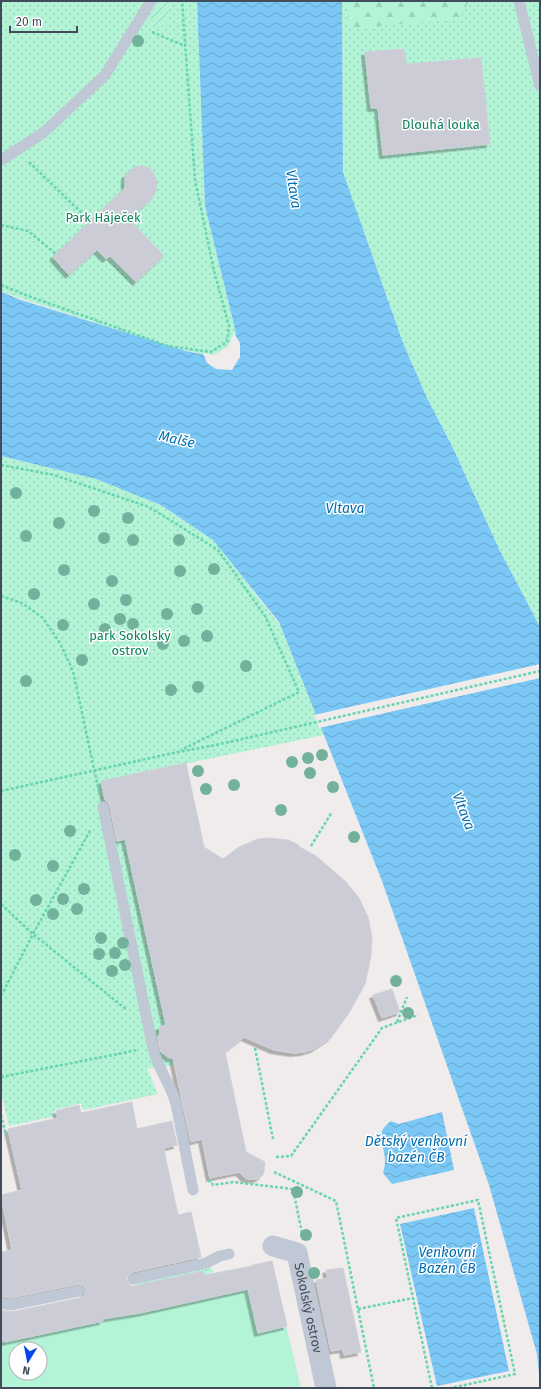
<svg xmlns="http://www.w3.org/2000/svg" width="541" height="1389" font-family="'Fira Sans',sans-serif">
  <defs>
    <pattern id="grass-dots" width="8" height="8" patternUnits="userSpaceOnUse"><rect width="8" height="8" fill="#b3f3d6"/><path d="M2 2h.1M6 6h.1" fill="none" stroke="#9bd2ba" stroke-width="1.8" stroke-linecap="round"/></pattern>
    <pattern id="forest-firs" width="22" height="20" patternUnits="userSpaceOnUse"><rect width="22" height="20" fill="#b3f3d6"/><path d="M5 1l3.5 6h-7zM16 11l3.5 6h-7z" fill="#9bd2ba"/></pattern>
    <pattern id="garden-furrows" width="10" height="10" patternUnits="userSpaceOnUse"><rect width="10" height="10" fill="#b3f3d6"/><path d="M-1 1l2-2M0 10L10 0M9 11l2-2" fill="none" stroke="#9bd2ba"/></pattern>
    <pattern id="water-waves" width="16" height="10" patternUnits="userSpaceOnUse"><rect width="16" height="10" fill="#7bc8f6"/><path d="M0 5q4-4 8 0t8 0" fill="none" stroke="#66a4ca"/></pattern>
    <filter id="shadow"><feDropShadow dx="-3.5" dy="3.5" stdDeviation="0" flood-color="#0004"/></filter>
  </defs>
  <rect width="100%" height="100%" fill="#efeceb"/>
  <path fill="url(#grass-dots)" d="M 1,1 L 197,1 L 205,206 L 236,333 L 230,347 L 215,357 L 168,346 L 1,292 Z
    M 342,1 L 540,1 L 540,627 L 499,549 L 452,446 L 427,398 L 403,343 L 343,172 Z
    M 1,456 L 96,479 L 161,505 L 213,540 L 280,625 L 324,735 L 101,781 L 114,842 L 125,840 L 166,1025 L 159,1027 L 161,1035 L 156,1038 L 156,1047 L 160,1050 L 164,1051 L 166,1059 L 173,1058 L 174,1065 L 147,1069 L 158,1094 L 83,1110 L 81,1103 L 54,1110 L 55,1116 L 9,1126 L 1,1092 Z
    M 210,1267 L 214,1272 L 137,1288 L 136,1281 Z"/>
  <path fill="url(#forest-firs)" d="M 348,1 L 469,1 L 459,19 L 348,29 Z"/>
  <path fill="url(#garden-furrows)" d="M 158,1 L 171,1 L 169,19 L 164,26 L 158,27 L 149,23 Z"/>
  <path fill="#b3f3d6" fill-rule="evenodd" d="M 271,1263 L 301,1388 L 1,1388 L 1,1342 L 103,1321 L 98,1303 L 253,1265 ZM 16,1349 L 40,1349 L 40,1373 L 16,1373 Z"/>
  <path fill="url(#water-waves)" d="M 197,1 L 342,1 L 343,172 L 403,343 L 427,398 L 452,446 L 499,549 L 540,627 L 540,1384 L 537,1354 L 489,1185 L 382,881 L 279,622 L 213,540 L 161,505 L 96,479 L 1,456 L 1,292 L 21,300 L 186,351 L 215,357 L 230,347 L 236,333 L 205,206 Z
    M 442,1112 L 454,1170 L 392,1184 L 383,1173 C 384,1170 385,1165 385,1161 C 385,1142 372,1136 391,1121 L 399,1124 Z
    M 474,1208 L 509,1371 L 437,1386 L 400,1224 Z"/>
  <path fill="#efeceb" d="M 234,333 L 240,343 L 240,357 L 232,370 L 216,369 L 207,363 L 203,353 L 214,355 L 228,346 Z
    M 540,664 L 540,678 L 319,728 L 314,715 Z"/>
  <path fill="#cbccd5" stroke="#cfd0d9" filter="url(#shadow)" d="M 404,49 L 406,64 L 481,58 L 490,144 L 383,155 L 378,108 L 371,108 L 365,52 Z
    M 142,166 L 150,168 L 157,180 L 156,191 L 151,200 L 129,219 L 164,256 L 136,282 L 110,256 L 106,259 L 97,250 L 69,275 L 53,257 L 125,188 L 125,176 L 134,167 Z
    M 186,763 L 204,847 L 223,859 L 239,847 L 258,839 L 268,838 L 288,840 L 299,845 L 298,846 L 316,856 L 346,882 L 359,898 L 368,917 L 372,937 L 371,956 L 365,984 L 349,1013 L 331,1038 L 314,1049 L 304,1052 L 294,1053 L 274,1050 L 244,1037 L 225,1052 L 246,1152 L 265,1162 L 264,1172 L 262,1176 L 257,1179 L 249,1179 L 245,1178 L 239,1172 L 210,1178 L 202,1139 L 191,1142 L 173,1058 L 170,1058 L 161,1052 L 159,1044 L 158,1036 L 160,1034 L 159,1027 L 166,1025 L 125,839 L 117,841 L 110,806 L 108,802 L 105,800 L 101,781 Z
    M 392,989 L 400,1012 L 382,1018 L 373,995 Z
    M 132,1102 L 137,1129 L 172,1121 L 177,1145 L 164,1148 L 166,1160 L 178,1215 L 191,1212 L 201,1257 L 132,1272 L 126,1277 L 128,1283 L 131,1286 L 134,1286 L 203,1271 L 204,1275 L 216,1273 L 253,1266 L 253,1265 L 272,1261 L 287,1326 L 258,1333 L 248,1289 L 140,1313 L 102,1319 L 103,1321 L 5,1342 L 5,1341 L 1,1342 L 1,1310 L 11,1312 L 80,1298 L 84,1296 L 86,1290 L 84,1286 L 78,1284 L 10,1298 L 1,1296 L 1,1252 L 12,1250 L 1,1195 L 22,1190 L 8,1129 L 58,1118 L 56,1111 L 79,1105 L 81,1113 Z
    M 343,1268 L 361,1352 L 344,1355 L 343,1349 L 331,1351 L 316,1280 L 328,1278 L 326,1270 Z"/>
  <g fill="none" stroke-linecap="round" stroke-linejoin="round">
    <path stroke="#67d5b1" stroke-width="2.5" stroke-dasharray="3 2" stroke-linecap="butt" d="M 152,32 L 185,46
      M 29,162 L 90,221
      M 1,225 L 28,231 L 56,254
      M 1,285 L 31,297 L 168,346 L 211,352 L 227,342 L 229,326 L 214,271 L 195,180 L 182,1
      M 1,465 L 54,475 L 149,507 L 218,550 L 265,616 L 299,692 L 181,750
      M 1,596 L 22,603 L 43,618 L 60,643 L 73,671 L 99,792
      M 1,791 L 178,752 L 216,745 L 540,671
      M 311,846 L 332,812
      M 1,904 L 33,934 L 127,1010
      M 1,996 L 33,934 L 91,829
      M 397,1022 L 407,997
      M 255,1048 L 273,1139
      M 1,1077 L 138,1050
      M 1,1115 L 6,1135
      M 276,1157 L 291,1156 L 382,1028 L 418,1015
      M 274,1172 L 336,1201 L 374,1388
      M 208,1181 L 211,1181 L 213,1185 L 233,1182 L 293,1189 L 302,1233
      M 358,1309 L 413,1298
      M 432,1388 L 396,1218 L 478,1200 L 515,1374 L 451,1388"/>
    <path stroke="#c0c8d5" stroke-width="11" d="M 519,1 L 540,86
      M 1,160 L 43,133 L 105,75 L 151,1
      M 103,807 L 150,1034 C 152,1042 153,1050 156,1058 C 162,1074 172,1088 176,1104 L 193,1190
      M 133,1279 L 206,1263 L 220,1256 L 229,1254
      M 1,1303 L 10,1305 L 79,1291"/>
    <path stroke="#c0c8d5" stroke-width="21" id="s1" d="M 273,1246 L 297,1253 L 326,1388"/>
  </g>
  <g fill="#72b29c">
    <circle cx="138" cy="41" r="6"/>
    <circle cx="16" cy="493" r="6"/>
    <circle cx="94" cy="511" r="6"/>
    <circle cx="128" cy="518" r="6"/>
    <circle cx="59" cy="523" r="6"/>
    <circle cx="26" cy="536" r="6"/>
    <circle cx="104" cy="538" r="6"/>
    <circle cx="133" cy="540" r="6"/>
    <circle cx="179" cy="540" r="6"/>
    <circle cx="214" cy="569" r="6"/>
    <circle cx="64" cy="570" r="6"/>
    <circle cx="180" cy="571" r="6"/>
    <circle cx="112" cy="581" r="6"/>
    <circle cx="34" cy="594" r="6"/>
    <circle cx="126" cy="600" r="6"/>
    <circle cx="94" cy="604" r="6"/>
    <circle cx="197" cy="609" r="6"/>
    <circle cx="167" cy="614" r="6"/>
    <circle cx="120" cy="619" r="6"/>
    <circle cx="133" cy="624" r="6"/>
    <circle cx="63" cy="625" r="6"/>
    <circle cx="105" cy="629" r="6"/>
    <circle cx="207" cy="636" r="6"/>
    <circle cx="184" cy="641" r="6"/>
    <circle cx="163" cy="644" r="6"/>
    <circle cx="82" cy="660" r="6"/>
    <circle cx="246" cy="666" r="6"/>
    <circle cx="26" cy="681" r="6"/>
    <circle cx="198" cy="687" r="6"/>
    <circle cx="171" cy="690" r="6"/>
    <circle cx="322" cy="755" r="6"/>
    <circle cx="308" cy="758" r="6"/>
    <circle cx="292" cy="762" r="6"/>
    <circle cx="198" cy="771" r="6"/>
    <circle cx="310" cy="773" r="6"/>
    <circle cx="234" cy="785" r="6"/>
    <circle cx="333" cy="787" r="6"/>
    <circle cx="206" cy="789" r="6"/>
    <circle cx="281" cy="810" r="6"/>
    <circle cx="70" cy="831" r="6"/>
    <circle cx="354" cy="837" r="6"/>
    <circle cx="15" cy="855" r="6"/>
    <circle cx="53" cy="866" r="6"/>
    <circle cx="84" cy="889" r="6"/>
    <circle cx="63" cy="899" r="6"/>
    <circle cx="36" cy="900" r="6"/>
    <circle cx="77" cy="909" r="6"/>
    <circle cx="53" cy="914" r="6"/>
    <circle cx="101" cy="938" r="6"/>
    <circle cx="123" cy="943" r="6"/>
    <circle cx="115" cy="953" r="6"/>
    <circle cx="99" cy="954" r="6"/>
    <circle cx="125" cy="965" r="6"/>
    <circle cx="112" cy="971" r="6"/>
    <circle cx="396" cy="981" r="6"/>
    <circle cx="408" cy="1013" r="6"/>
    <circle cx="297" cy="1192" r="6"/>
    <circle cx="306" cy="1235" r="6"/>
    <circle cx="314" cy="1273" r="6"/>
  </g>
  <g text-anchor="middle" stroke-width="3" stroke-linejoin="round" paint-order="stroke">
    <g font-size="13" fill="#0c835b" stroke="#fff">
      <text x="441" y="129">Dlouhá louka</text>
      <text x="103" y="222">Park Háječek</text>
      <text x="130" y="640">park Sokolský<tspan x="130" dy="15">ostrov</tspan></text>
    </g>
    <g font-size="13" fill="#424b5b" stroke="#fff">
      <text dy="5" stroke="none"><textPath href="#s1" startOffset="81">Sokolský ostrov</textPath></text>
    </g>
    <g font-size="14" font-style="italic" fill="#006eb0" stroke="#fff">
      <text transform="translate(294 189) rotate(81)" y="5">Vltava</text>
      <text transform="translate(177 439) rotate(13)" y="5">Malše</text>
      <text x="345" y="513">Vltava</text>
      <text transform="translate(464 811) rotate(69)" y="5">Vltava</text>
      <text x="416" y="1146">Dětský venkovní<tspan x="416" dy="16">bazén ČB</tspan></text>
      <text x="447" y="1257">Venkovní<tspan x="447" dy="16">Bazén ČB</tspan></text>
    </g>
  </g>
  <rect width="541" height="1389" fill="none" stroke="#424b5b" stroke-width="4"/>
  <g transform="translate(28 1361) rotate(190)"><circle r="19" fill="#ffffff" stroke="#b3b7bd"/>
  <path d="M0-3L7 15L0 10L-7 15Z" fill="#0445f0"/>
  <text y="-6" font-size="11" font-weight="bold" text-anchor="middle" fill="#424b5b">N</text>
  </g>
  <path d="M10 26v6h67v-6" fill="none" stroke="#424b5b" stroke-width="2"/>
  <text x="16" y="26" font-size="12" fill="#424b5b" stroke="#ffffff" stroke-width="3" paint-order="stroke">20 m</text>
</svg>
